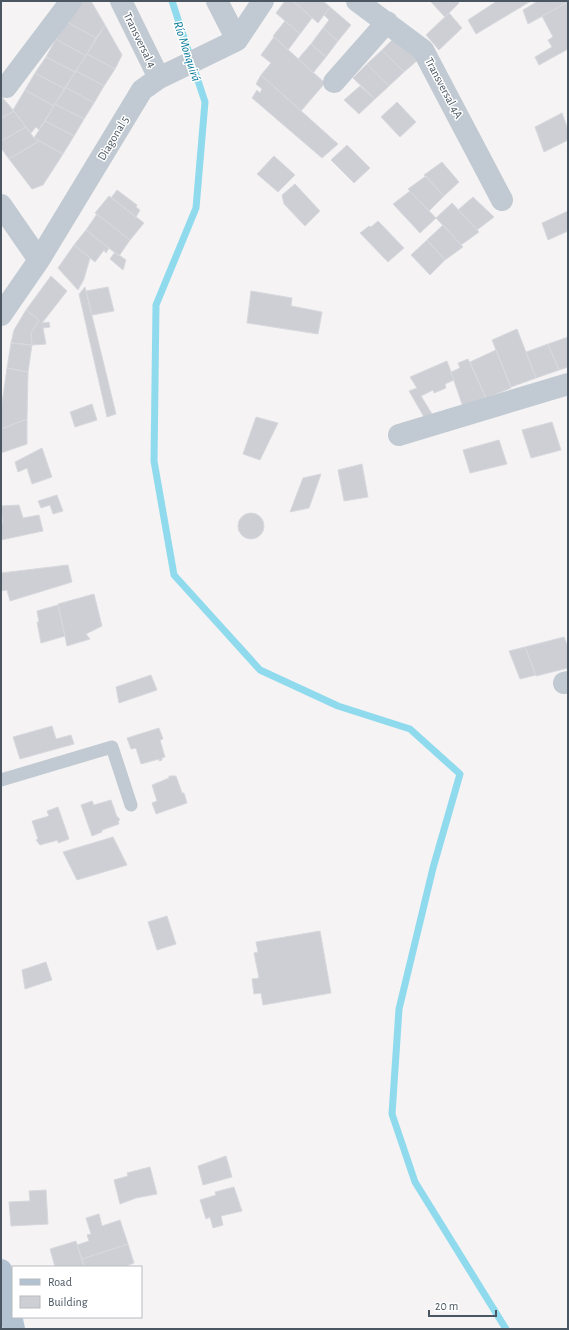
<svg xmlns="http://www.w3.org/2000/svg" width="569" height="1330" font-family="'Alegreya Sans',sans-serif">
  <rect width="100%" height="100%" fill="#f5f3f3"/>
  <g fill="none" stroke-linecap="round" stroke-linejoin="round">
    <path stroke="#90daee" stroke-width="7" d="M 172,1 L 205,102 L 196,208 L 156,305 L 154,461 L 174,575 L 260,670 L 338,706 L 410,729 L 460,774 L 433,868 L 399,1009 L 392,1114 L 415,1182 L 506,1329"/>
  </g>
  <path fill="#cdcfd5" stroke="#d7d9de" d="M 80,1 L 91,1 L 105,25 L 96,38 L 67,22 Z
    M 285,1 L 293,1 L 312,18 L 300,34 L 276,13 Z
    M 293,1 L 323,1 L 330,7 L 318,23 Z
    M 432,1 L 457,1 L 459,3 L 445,17 L 431,2 Z
    M 497,1 L 531,1 L 476,34 L 468,20 Z
    M 538,1 L 568,1 L 568,2 L 528,24 L 523,10 Z
    M 568,2 L 568,49 L 539,65 L 535,57 L 552,47 L 548,40 L 553,37 L 542,16 Z
    M 330,7 L 351,25 L 338,41 L 323,28 L 329,20 L 324,15 Z
    M 449,13 L 462,28 L 439,50 L 426,35 Z
    M 285,21 L 300,34 L 288,50 L 273,36 Z
    M 67,22 L 96,38 L 86,56 L 56,39 Z
    M 105,25 L 122,55 L 115,69 L 87,54 Z
    M 323,28 L 338,41 L 326,57 L 311,44 Z
    M 396,36 L 419,59 L 404,72 L 382,50 Z
    M 274,37 L 325,83 L 301,111 L 261,75 L 271,63 L 261,55 Z
    M 56,39 L 86,56 L 75,72 L 46,57 Z
    M 311,44 L 326,57 L 313,73 L 298,59 Z
    M 382,50 L 404,72 L 389,86 L 367,64 Z
    M 87,54 L 115,69 L 104,86 L 76,71 Z
    M 46,57 L 75,72 L 65,89 L 35,73 Z
    M 367,64 L 389,86 L 375,99 L 353,78 Z
    M 76,71 L 104,86 L 94,103 L 65,87 Z
    M 35,73 L 65,89 L 54,106 L 25,90 Z
    M 261,75 L 338,144 L 322,158 L 252,98 L 257,90 L 260,93 L 262,89 L 256,84 Z
    M 360,86 L 375,99 L 359,114 L 344,100 Z
    M 65,87 L 94,103 L 84,119 L 55,104 Z
    M 25,90 L 54,106 L 40,128 L 39,130 L 36,127 L 31,133 L 13,110 Z
    M 1,96 L 14,111 L 1,118 Z
    M 397,102 L 416,122 L 400,137 L 381,117 Z
    M 55,104 L 84,119 L 74,136 L 45,121 Z
    M 14,111 L 26,127 L 1,141 L 1,118 Z
    M 562,113 L 568,130 L 568,140 L 544,152 L 535,127 Z
    M 45,121 L 74,136 L 63,154 L 34,138 Z
    M 26,127 L 34,138 L 39,141 L 9,159 L 1,148 L 1,141 Z
    M 39,141 L 63,154 L 43,185 L 32,189 L 9,159 Z
    M 347,145 L 370,168 L 354,183 L 331,160 Z
    M 274,156 L 295,175 L 278,192 L 257,174 Z
    M 442,162 L 459,182 L 444,196 L 424,175 Z
    M 426,176 L 444,196 L 429,211 L 408,189 Z
    M 295,184 L 320,211 L 305,226 L 284,204 L 282,195 Z
    M 117,190 L 137,205 L 136,207 L 140,210 L 136,217 L 111,198 Z
    M 410,191 L 436,218 L 420,233 L 393,204 Z
    M 109,196 L 144,223 L 130,240 L 95,213 Z
    M 473,197 L 494,217 L 477,230 L 458,210 Z
    M 452,203 L 479,232 L 461,245 L 436,218 Z
    M 568,211 L 568,231 L 548,240 L 542,223 Z
    M 97,214 L 130,240 L 119,256 L 86,230 Z
    M 378,221 L 404,248 L 388,262 L 360,233 L 369,226 L 371,227 Z
    M 443,225 L 463,247 L 445,260 L 427,240 Z
    M 86,230 L 109,248 L 106,253 L 104,250 L 95,262 L 74,245 Z
    M 427,240 L 445,260 L 430,275 L 411,255 Z
    M 74,245 L 90,258 L 84,279 L 78,290 L 58,268 Z
    M 115,252 L 126,260 L 123,270 L 110,259 Z
    M 51,276 L 67,291 L 42,323 L 49,322 L 50,327 L 43,328 L 46,344 L 32,345 L 31,333 L 39,320 L 26,310 Z
    M 85,287 L 116,414 L 107,417 L 79,294 Z
    M 108,287 L 114,311 L 92,315 L 86,291 Z
    M 251,291 L 292,298 L 291,306 L 322,312 L 318,334 L 247,323 Z
    M 26,310 L 39,320 L 31,333 L 32,345 L 11,343 L 14,330 Z
    M 517,329 L 536,378 L 511,387 L 492,340 Z
    M 568,337 L 568,367 L 559,370 L 548,344 Z
    M 11,343 L 32,345 L 28,372 L 7,368 Z
    M 548,344 L 559,370 L 536,378 L 526,352 Z
    M 496,350 L 511,388 L 486,398 L 470,362 Z
    M 468,359 L 486,398 L 463,407 L 451,372 L 460,368 L 458,363 Z
    M 447,361 L 454,380 L 445,384 L 446,388 L 434,393 L 433,390 L 421,396 L 432,414 L 424,417 L 409,391 L 417,388 L 410,377 Z
    M 7,368 L 28,372 L 27,419 L 1,429 L 2,403 Z
    M 92,404 L 97,420 L 75,427 L 70,412 Z
    M 256,417 L 278,423 L 260,460 L 243,454 Z
    M 27,419 L 27,444 L 1,453 L 1,429 Z
    M 552,422 L 561,450 L 531,458 L 522,430 Z
    M 499,440 L 507,464 L 470,473 L 463,450 Z
    M 42,448 L 52,477 L 32,484 L 27,468 L 18,472 L 15,462 Z
    M 362,464 L 368,497 L 344,501 L 338,470 Z
    M 321,474 L 309,508 L 290,512 L 303,478 Z
    M 57,495 L 63,511 L 53,514 L 50,505 L 41,508 L 38,501 Z
    M 19,505 L 23,518 L 39,515 L 43,531 L 1,540 L 1,523 L 3,523 L 1,506 Z
    M238 526a13 13 0 1 1 26 0a13 13 0 1 1-26 0Z
    M 68,565 L 72,582 L 10,601 L 7,590 L 1,591 L 1,573 Z
    M 94,594 L 102,626 L 86,634 L 90,639 L 67,646 L 58,604 Z
    M 58,605 L 65,636 L 41,643 L 37,622 L 39,622 L 37,611 Z
    M 564,637 L 568,647 L 568,668 L 536,676 L 525,647 Z
    M 525,647 L 536,675 L 520,679 L 509,651 Z
    M 151,675 L 157,690 L 119,703 L 116,687 Z
    M 52,726 L 56,739 L 71,735 L 74,744 L 20,759 L 13,737 Z
    M 159,728 L 163,739 L 160,740 L 165,757 L 162,758 L 162,760 L 159,761 L 159,759 L 141,764 L 136,748 L 131,749 L 127,738 Z
    M 169,776 L 176,776 L 182,793 L 184,793 L 187,803 L 156,814 L 152,803 L 157,801 L 152,785 L 169,778 Z
    M 111,800 L 117,817 L 118,817 L 120,820 L 118,821 L 119,824 L 102,830 L 102,832 L 92,836 L 81,805 L 92,801 L 94,805 Z
    M 58,807 L 69,839 L 58,843 L 58,840 L 40,845 L 36,840 L 38,839 L 32,821 L 49,816 L 47,811 Z
    M 113,837 L 127,865 L 77,880 L 63,852 Z
    M 167,916 L 176,944 L 157,950 L 148,922 Z
    M 320,931 L 331,993 L 263,1005 L 261,993 L 254,994 L 252,979 L 259,978 L 254,953 L 258,952 L 256,942 Z
    M 46,962 L 52,980 L 25,989 L 22,970 Z
    M 226,1156 L 232,1177 L 203,1185 L 198,1166 Z
    M 150,1167 L 157,1194 L 136,1198 L 120,1204 L 114,1180 L 128,1176 L 127,1173 Z
    M 234,1187 L 242,1211 L 221,1216 L 223,1225 L 213,1228 L 210,1217 L 206,1219 L 200,1200 L 216,1195 L 215,1192 Z
    M 46,1190 L 48,1224 L 11,1226 L 9,1202 L 30,1201 L 29,1191 Z
    M 99,1214 L 102,1226 L 120,1220 L 128,1244 L 82,1259 L 77,1245 L 89,1241 L 87,1235 L 91,1234 L 86,1218 Z
    M 76,1241 L 84,1267 L 55,1267 L 50,1249 Z
    M 128,1244 L 134,1263 L 124,1267 L 84,1267 L 82,1259 Z"/>
  <g fill="none" stroke-linecap="round" stroke-linejoin="round">
    <path stroke="#c1cad2" stroke-width="13" d="M 1,780 L 112,747 L 131,805"/>
    <path stroke="#c1cad2" stroke-width="22" d="M 121,1 L 159,78
      M 217,1 L 237,40
      M 357,1 L 423,50 L 502,200
      M 334,82 L 387,22
      M 6,87 L 71,1
      M 1,205 L 39,260
      M 1,315 L 39,260 L 142,90 L 159,78 L 237,40 L 263,1
      M 399,435 L 568,384
      M 564,683 L 568,682"/>
    <path stroke="#b3c2d1" stroke-width="22" d="M 1,1270 L 14,1329"/>
  </g>
  <g text-anchor="middle" stroke-width="3" stroke-linejoin="round" paint-order="stroke">
    <g font-size="12" fill="#4a5661" stroke="#fff">
      <text transform="translate(140 40) rotate(64)" y="4">Transversal 4</text>
      <text transform="translate(444 88) rotate(62)" y="4">Transversal 4A</text>
      <text transform="translate(113 138) rotate(-59)" y="4">Diagonal 5</text>
    </g>
    <g font-size="13" font-style="italic" fill="#0c7c9b" stroke="#fff">
      <text transform="translate(188 51) rotate(72)" y="5">Río Monquirá</text>
    </g>
  </g>
  <rect width="569" height="1330" fill="none" stroke="#4a5661" stroke-width="4"/>
  <rect x="12" y="1266" width="130" height="52" fill="#ffffff" stroke="#b7bbc0"/>
  <rect x="20" y="1279" width="20" height="6" fill="#b3c2d1" stroke="#b7bbc0"/>
  <text x="48" y="1286" font-size="12" fill="#4a5661">Road</text>
  <rect x="20" y="1296" width="20" height="12" fill="#cdcfd5" stroke="#b7bbc0"/>
  <text x="48" y="1306" font-size="12" fill="#4a5661">Building</text>
  <path d="M429 1310v6h67v-6" fill="none" stroke="#4a5661" stroke-width="2"/>
  <text x="435" y="1310" font-size="12" fill="#4a5661" stroke="#ffffff" stroke-width="3" paint-order="stroke">20 m</text>
</svg>
